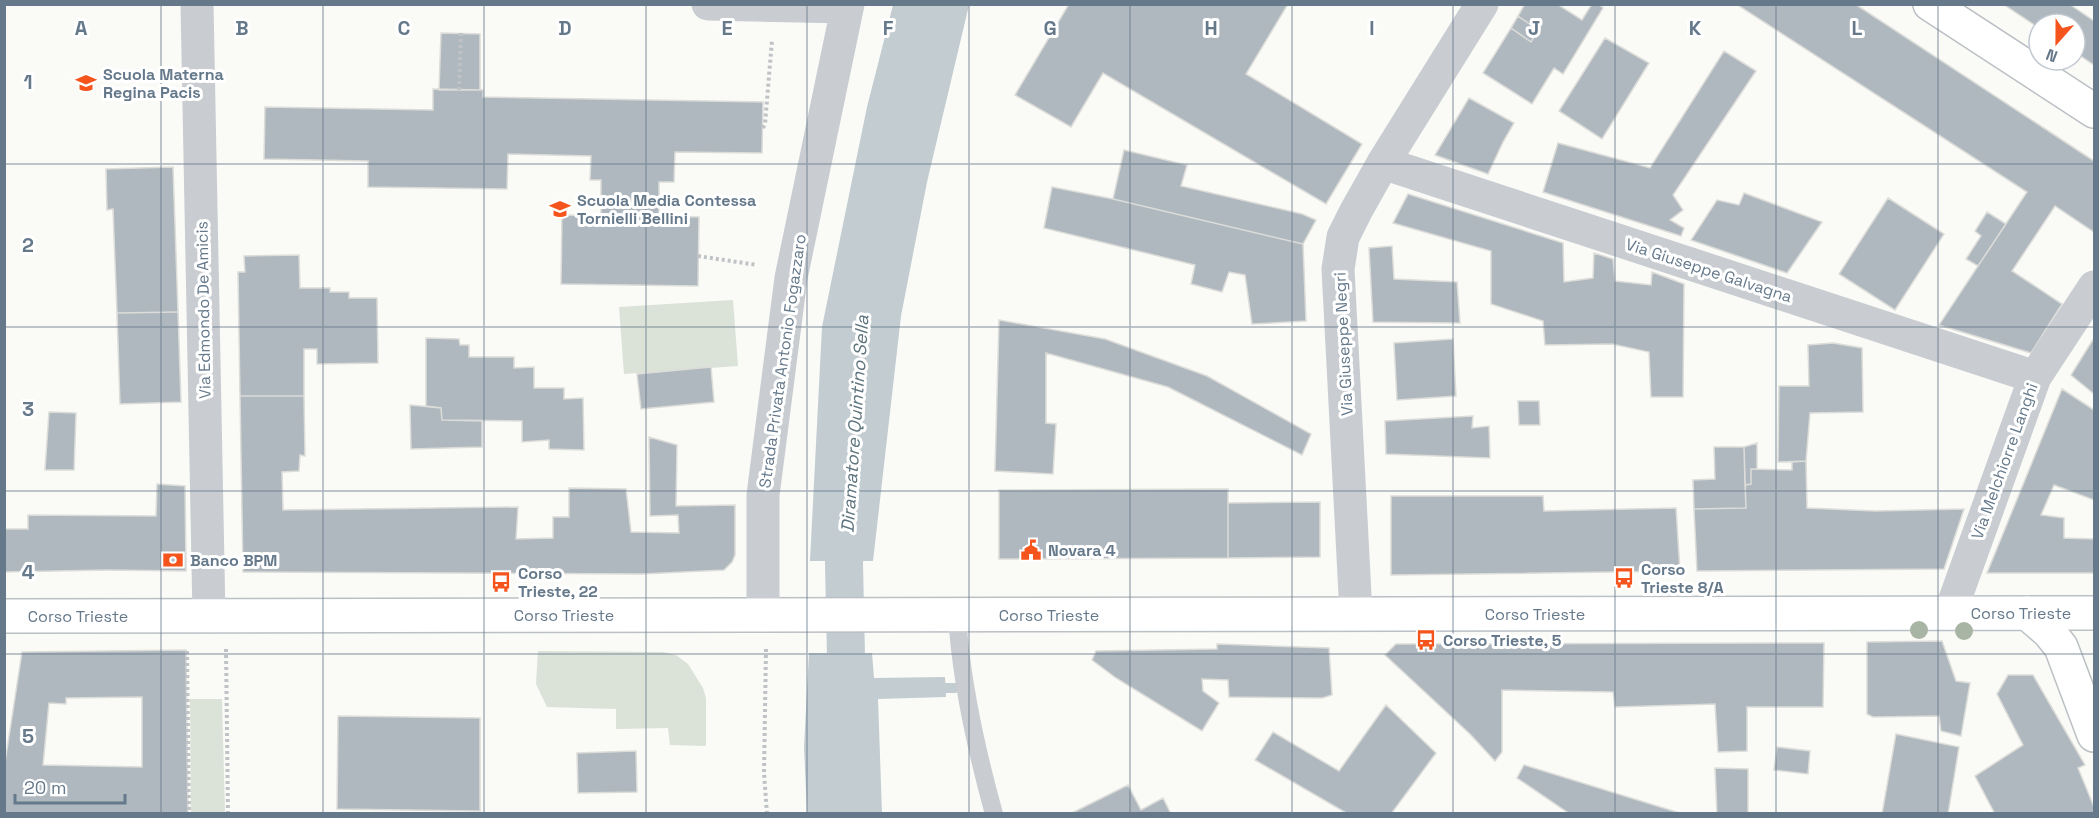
<svg xmlns="http://www.w3.org/2000/svg" width="2099" height="818" font-family="'Space Grotesk',sans-serif">
  <rect width="100%" height="100%" fill="#fafaf7"/>
  <path fill="#dbe2d8" d="M 733,300 L 738,366 L 624,374 L 619,307 Z
    M 538,651 L 663,652 L 676,655 L 688,664 L 703,688 L 706,698 L 706,746 L 670,745 L 668,728 L 616,729 L 616,709 L 547,707 L 536,684 Z
    M 222,699 L 225,813 L 191,813 L 190,699 Z"/>
  <path fill="#c2ccd1" d="M 893,5 L 969,5 L 927,182 L 901,316 L 873,561 L 810,561 L 822,327 L 867,107 Z
    M 809,653 L 872,653 L 874,678 L 945,677 L 946,697 L 878,699 L 882,813 L 807,813 L 804,747 Z"/>
  <g fill="none" stroke-linecap="round" stroke-linejoin="round">
    <path stroke="#c2ccd1" stroke-width="10" d="M 931,688 L 955,688"/>
    <path stroke="#c2ccd1" stroke-width="38" d="M 847,509 L 844,563 L 847,704"/>
  </g>
  <path fill="#afb8bf" stroke="#dcdcd9" stroke-width="1.5" fill-rule="evenodd" d="M 1069,4 L 1288,4 L 1246,74 L 1362,144 L 1326,204 L 1103,73 L 1071,127 L 1015,95 Z
    M 1525,4 L 1557,4 L 1582,20 L 1592,4 L 1598,4 L 1603,8 L 1563,74 L 1554,68 L 1532,104 L 1483,73 L 1511,28 L 1531,42 L 1538,30 L 1518,16 Z
    M 1736,4 L 1855,4 L 2094,161 L 2094,232 L 2055,206 L 2012,271 L 2062,304 L 2031,353 L 1939,325 L 2027,192 Z
    M 2003,4 L 2069,4 L 2094,21 L 2094,65 L 2075,52 L 2075,24 L 2039,24 L 2039,28 Z
    M 1518,16 L 1538,30 L 1531,42 L 1511,28 Z
    M 441,33 L 480,34 L 480,90 L 439,90 Z
    M 1605,38 L 1649,63 L 1602,139 L 1559,111 Z
    M 1724,51 L 1756,71 L 1673,195 L 1683,210 L 1670,220 L 1684,228 L 1681,236 L 1543,192 L 1558,143 L 1650,168 Z
    M 433,89 L 483,90 L 483,97 L 763,102 L 762,153 L 675,152 L 674,182 L 659,182 L 659,216 L 601,215 L 601,180 L 590,180 L 591,156 L 508,154 L 507,189 L 368,187 L 368,161 L 264,159 L 265,107 L 433,110 Z
    M 1469,98 L 1514,123 L 1503,142 L 1488,174 L 1435,155 Z
    M 1124,150 L 1187,165 L 1181,186 L 1302,214 L 1316,220 L 1303,244 L 1113,199 Z
    M 173,167 L 178,312 L 117,313 L 113,209 L 107,210 L 106,169 Z
    M 1052,187 L 1113,199 L 1303,244 L 1306,321 L 1252,324 L 1245,275 L 1229,272 L 1222,292 L 1191,284 L 1195,265 L 1044,228 Z
    M 1744,193 L 1822,222 L 1787,273 L 1691,240 L 1717,200 L 1739,205 Z
    M 1408,194 L 1563,243 L 1564,282 L 1593,278 L 1594,253 L 1613,259 L 1615,281 L 1651,285 L 1652,272 L 1684,284 L 1683,397 L 1651,397 L 1649,352 L 1612,344 L 1545,345 L 1543,321 L 1491,304 L 1491,251 L 1393,223 Z
    M 1888,198 L 1944,234 L 1895,310 L 1839,274 Z
    M 1987,212 L 2006,224 L 1978,266 L 1966,259 L 1981,236 L 1975,231 Z
    M 562,215 L 699,217 L 698,286 L 561,284 Z
    M 1392,246 L 1394,279 L 1457,282 L 1460,323 L 1373,322 L 1369,248 Z
    M 299,255 L 300,288 L 330,288 L 330,292 L 349,292 L 349,298 L 377,298 L 378,363 L 317,364 L 317,349 L 304,349 L 304,396 L 240,396 L 238,272 L 245,272 L 244,256 Z
    M 178,312 L 181,402 L 120,404 L 117,313 Z
    M 999,320 L 1105,339 L 1207,376 L 1311,434 L 1302,455 L 1168,387 L 1046,353 L 1046,423 L 1056,424 L 1053,474 L 995,471 Z
    M 426,338 L 459,339 L 460,345 L 469,345 L 469,357 L 514,357 L 514,368 L 534,367 L 534,388 L 564,388 L 564,399 L 583,398 L 584,450 L 549,449 L 549,440 L 522,442 L 522,421 L 442,420 L 441,408 L 426,406 Z
    M 2094,338 L 2094,394 L 2071,375 Z
    M 1453,339 L 1456,396 L 1397,400 L 1394,343 Z
    M 1833,343 L 1862,348 L 1863,412 L 1810,413 L 1806,461 L 1778,462 L 1779,386 L 1809,386 L 1808,345 Z
    M 711,367 L 714,402 L 641,409 L 637,374 Z
    M 2062,389 L 2094,410 L 2094,500 L 2054,485 L 2041,515 L 2064,518 L 2064,538 L 2094,539 L 2094,573 L 1987,573 Z
    M 240,396 L 304,396 L 305,456 L 300,455 L 299,471 L 282,472 L 283,510 L 518,507 L 516,539 L 553,538 L 553,517 L 569,517 L 569,488 L 626,489 L 631,532 L 679,533 L 678,515 L 650,516 L 649,437 L 677,445 L 676,506 L 735,505 L 735,555 L 732,562 L 724,570 L 642,574 L 243,572 Z
    M 1518,401 L 1539,401 L 1540,425 L 1519,425 Z
    M 410,405 L 441,408 L 442,420 L 482,421 L 482,447 L 411,449 Z
    M 49,412 L 76,413 L 74,470 L 45,470 Z
    M 1473,416 L 1472,428 L 1489,426 L 1490,458 L 1386,454 L 1385,421 Z
    M 1757,443 L 1757,469 L 1751,469 L 1751,484 L 1745,485 L 1744,447 Z
    M 1714,447 L 1744,447 L 1746,508 L 1694,509 L 1693,480 L 1715,479 Z
    M 1806,461 L 1807,508 L 1875,511 L 1964,509 L 1944,569 L 1697,571 L 1694,509 L 1746,508 L 1745,485 L 1751,484 L 1751,469 L 1792,470 L 1792,462 Z
    M 157,484 L 185,486 L 186,571 L 106,570 L 4,572 L 4,500 L 5,529 L 28,529 L 28,515 L 156,516 Z
    M 1228,489 L 1228,558 L 999,559 L 999,490 Z
    M 1391,496 L 1543,496 L 1544,511 L 1676,508 L 1680,571 L 1391,575 Z
    M 1320,502 L 1320,557 L 1228,558 L 1228,503 Z
    M 1942,641 L 1956,681 L 1970,683 L 1961,736 L 1941,731 L 1939,716 L 1873,717 L 1867,714 L 1867,642 Z
    M 1824,643 L 1823,707 L 1747,707 L 1747,751 L 1718,752 L 1715,704 L 1615,707 L 1613,692 L 1502,690 L 1502,752 L 1495,761 L 1470,734 L 1385,655 L 1396,644 Z
    M 1217,644 L 1329,648 L 1332,695 L 1322,698 L 1229,697 L 1228,680 L 1202,679 L 1203,691 L 1219,703 L 1202,731 L 1116,678 L 1092,660 L 1096,651 L 1217,649 Z
    M 186,650 L 188,814 L 4,814 L 4,769 L 22,652 ZM 142,697 L 142,767 L 43,765 L 49,703 L 66,704 L 66,698 Z
    M 2008,675 L 2033,675 L 2085,765 L 2078,768 L 2094,807 L 2094,812 L 2091,814 L 1995,814 L 1975,776 L 2023,745 L 1997,694 Z
    M 1386,705 L 1436,753 L 1391,814 L 1348,814 L 1255,760 L 1273,732 L 1339,771 Z
    M 338,716 L 480,718 L 480,811 L 337,809 Z
    M 1896,734 L 1959,747 L 1948,814 L 1882,814 Z
    M 1777,747 L 1810,751 L 1808,774 L 1774,770 Z
    M 636,751 L 637,792 L 578,793 L 577,753 Z
    M 1524,765 L 1683,814 L 1570,814 L 1517,778 Z
    M 1715,768 L 1748,769 L 1748,814 L 1717,814 Z
    M 1128,785 L 1141,810 L 1163,798 L 1171,814 L 1070,814 Z"/>
  <g fill="none" stroke-linecap="round" stroke-linejoin="round">
    <g stroke="#bbc0c5" stroke-width="36">
      <path id="secondary" d="M 1930,4 L 2094,111
        M 2027,613 L 2049,632 L 2061,647 L 2094,735
        M 4,616 L 2094,613"/>
    </g>
    <path stroke="#c0c3c5" stroke-width="4" stroke-dasharray="3 3" stroke-linecap="butt" d="M 459,90 L 461,31
      M 763,128 L 765,124 L 772,40
      M 698,256 L 757,265
      M 226,649 L 228,814
      M 766,649 L 764,773 L 767,814
      M 187,651 L 189,814"/>
    <path stroke="#c9cdd1" stroke-width="18" d="M 957,615 C 961,682 976,749 994,814"/>
    <path stroke="#c9cdd1" stroke-width="33" d="M 197,4 L 209,616
      M 708,4 L 847,7
      M 1383,163 L 2035,377
      M 1950,613 L 2035,377 L 2094,287
      M 1356,614 L 1338,269 L 1343,237 L 1356,211 L 1383,163 L 1482,4
      M 763,615 L 763,495 L 791,278 L 848,4"/>
    <use href="#secondary" stroke="#fff" stroke-width="33"/>
  </g>
  <g fill="#a9b5a4">
    <circle cx="1919" cy="630" r="9"/>
    <circle cx="1964" cy="631" r="9"/>
  </g>
  <path fill="none" stroke="#65798b" stroke-width="1.5" stroke-opacity="0.55" d="M 161,4 L 161,814M 323,4 L 323,814M 484,4 L 484,814M 646,4 L 646,814M 807,4 L 807,814M 969,4 L 969,814M 1130,4 L 1130,814M 1292,4 L 1292,814M 1453,4 L 1453,814M 1615,4 L 1615,814M 1776,4 L 1776,814M 1938,4 L 1938,814M 4,164 L 2094,164M 4,327 L 2094,327M 4,491 L 2094,491M 4,654 L 2094,654"/>
  <defs>
    <g id="school-bare" transform="scale(1.62)"><path d="M0-5L7-2L0 1L-7-2ZM-4 1L0 2.5L4 1V4Q0 6-4 4Z" fill="#f5551c" stroke="#fff" stroke-width="2.5" paint-order="stroke"/></g>
    <g id="civic-bare" transform="scale(1.62)"><path d="M-.6-6.5H3V-4.5H.6V-3L4-1V1h2V6H-6V1h2V-1L-.6-3ZM-1.2 2.5V6h2.4V2.5Z" fill="#f5551c" stroke="#fff" stroke-width="2.5" paint-order="stroke"/></g>
    <g id="bank-bare" transform="scale(1.62)"><path d="M-6-4H6V4H-6ZM0-2.3a2.3 2.3 0 1 0 0 4.6a2.3 2.3 0 1 0 0-4.6Z" fill="#f5551c" stroke="#fff" stroke-width="2.5" paint-order="stroke"/></g>
    <g id="bus-bare" transform="scale(1.62)"><path d="M-5-6H5V4H4V6H2V4H-2V6H-4V4H-5ZM-3.5-4V0h7V-4ZM-3.5 1.2v1.5H-2V1.2ZM2 1.2v1.5H3.5V1.2Z" fill="#f5551c" stroke="#fff" stroke-width="2.5" paint-order="stroke"/></g>
  </defs>
  <g fill-rule="evenodd">
    <use href="#school-bare" x="86" y="83"/>
    <use href="#school-bare" x="560" y="209"/>
    <use href="#civic-bare" x="1031" y="550"/>
    <use href="#bank-bare" x="173" y="560"/>
    <use href="#bus-bare" x="1624" y="578"/>
    <use href="#bus-bare" x="501" y="582"/>
    <use href="#bus-bare" x="1426" y="640"/>
  </g>
  <g text-anchor="middle" stroke-width="6" stroke-linejoin="round" paint-order="stroke">
    <g font-size="16" font-weight="bold" fill="#65798b" stroke="#fff" text-anchor="start">
      <text x="103" y="80">Scuola Materna<tspan x="103" dy="18">Regina Pacis</tspan></text>
      <text x="577" y="206">Scuola Media Contessa<tspan x="577" dy="18">Tornielli Bellini</tspan></text>
      <text x="1048" y="556">Novara 4</text>
      <text x="190" y="566">Banco BPM</text>
      <text x="1641" y="575">Corso<tspan x="1641" dy="18">Trieste 8/A</tspan></text>
      <text x="518" y="579">Corso<tspan x="518" dy="18">Trieste, 22</tspan></text>
      <text x="1443" y="646">Corso Trieste, 5</text>
    </g>
    <g font-size="16" fill="#65798b" stroke="#fff">
      <text transform="translate(1709 270) rotate(18)" y="6">Via Giuseppe Galvagna</text>
      <text transform="translate(203 310) rotate(-91)" y="6">Via Edmondo De Amicis</text>
      <text transform="translate(1343 344) rotate(-93)" y="6">Via Giuseppe Negri</text>
      <text transform="translate(782 361) rotate(-82)" y="6">Strada Privata Antonio Fogazzaro</text>
      <text transform="translate(2004 461) rotate(-70)" y="6">Via Melchiorre Langhi</text>
      <text x="2021" y="619">Corso Trieste</text>
      <text x="1535" y="620">Corso Trieste</text>
      <text x="564" y="621">Corso Trieste</text>
      <text x="1049" y="621">Corso Trieste</text>
      <text x="78" y="622">Corso Trieste</text>
    </g>
    <g font-size="18" font-style="italic" fill="#5d747e" stroke="#fff">
      <text transform="translate(855 424) rotate(-86)" y="6">Diramatore Quintino Sella</text>
    </g>
  </g>
  <g font-size="20" text-anchor="middle" font-weight="bold" fill="#65798b" stroke="#fff" stroke-width="6" stroke-linejoin="round" paint-order="stroke">
    <text x="81" y="35">A</text>
    <text x="242" y="35">B</text>
    <text x="404" y="35">C</text>
    <text x="565" y="35">D</text>
    <text x="727" y="35">E</text>
    <text x="888" y="35">F</text>
    <text x="1050" y="35">G</text>
    <text x="1211" y="35">H</text>
    <text x="1372" y="35">I</text>
    <text x="1534" y="35">J</text>
    <text x="1695" y="35">K</text>
    <text x="1857" y="35">L</text>
    <text x="28" y="89">1</text>
    <text x="28" y="252">2</text>
    <text x="28" y="416">3</text>
    <text x="28" y="579">4</text>
    <text x="28" y="743">5</text>
  </g>
  <rect width="2099" height="818" fill="none" stroke="#65798b" stroke-width="12"/>
  <g transform="translate(2057 42) rotate(201)"><circle r="28" fill="#ffffff" stroke="#c1c9d1" stroke-width="1.5"/>
  <path d="M0-4.5L10 22L0 15L-10 22Z" fill="#f5551c"/>
  <text y="-9" font-size="16" font-weight="bold" text-anchor="middle" fill="#65798b">N</text>
  </g>
  <path d="M15 794v9h110v-9" fill="none" stroke="#65798b" stroke-width="3"/>
  <text x="24" y="794" font-size="18" fill="#65798b" stroke="#ffffff" stroke-width="4.5" paint-order="stroke">20 m</text>
</svg>
